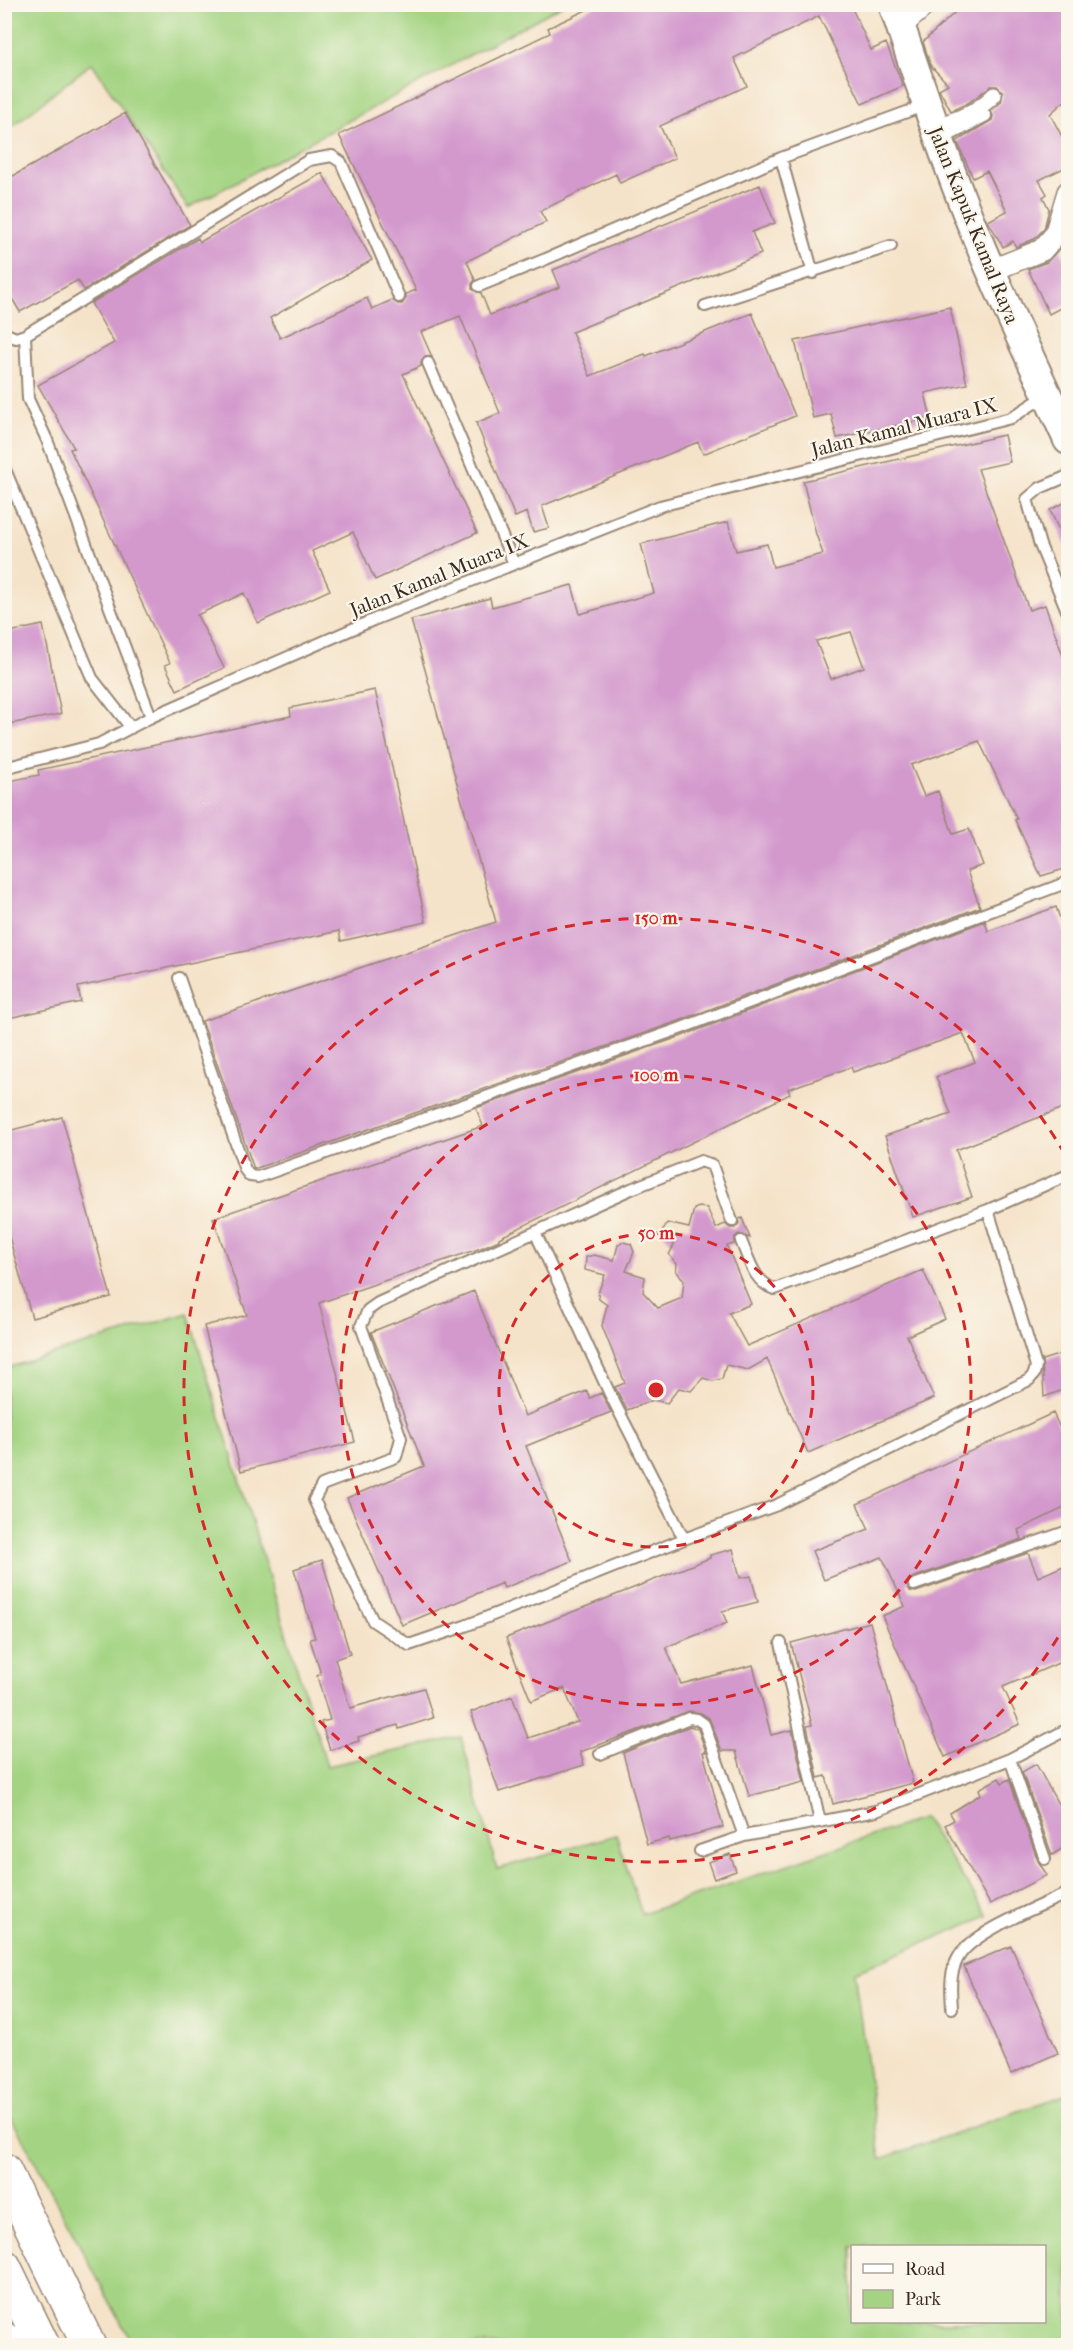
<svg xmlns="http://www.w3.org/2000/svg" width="1073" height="2350" font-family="'IM FELL French Canon',serif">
  <rect width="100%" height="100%" fill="#fbf7ec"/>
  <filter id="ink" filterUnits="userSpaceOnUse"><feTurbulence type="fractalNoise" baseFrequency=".0167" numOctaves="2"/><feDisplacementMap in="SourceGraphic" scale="12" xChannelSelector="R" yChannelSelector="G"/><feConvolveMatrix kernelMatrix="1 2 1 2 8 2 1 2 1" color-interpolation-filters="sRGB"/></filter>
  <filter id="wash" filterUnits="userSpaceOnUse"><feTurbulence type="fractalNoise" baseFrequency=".008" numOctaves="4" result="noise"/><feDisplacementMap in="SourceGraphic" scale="24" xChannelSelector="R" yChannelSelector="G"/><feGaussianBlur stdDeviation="1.35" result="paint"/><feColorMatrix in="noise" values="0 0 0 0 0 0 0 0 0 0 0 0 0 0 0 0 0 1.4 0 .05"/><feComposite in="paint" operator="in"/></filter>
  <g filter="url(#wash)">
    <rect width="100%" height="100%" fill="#f5e3c9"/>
    <path fill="#a4d483" stroke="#707f50" stroke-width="1.5" fill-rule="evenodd" d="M 5,4 L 563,4 L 563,5 L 188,208 L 92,63 L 5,132 Z
      M 188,1313 L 327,1766 L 461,1737 L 497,1869 L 616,1835 L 642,1914 L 924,1818 L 988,1916 L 854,1972 L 880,2159 L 1068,2094 L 1068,2345 L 133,2345 L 5,2106 L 5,1365 L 6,1368 ZM 852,2246 L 1044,2246 L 1044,2322 L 852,2322 Z"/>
    <g id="blocks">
      <path fill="#d399cd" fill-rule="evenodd" d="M 599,4 L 850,4 L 871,50 L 886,43 L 903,86 L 862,104 L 819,16 L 734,58 L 747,86 L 660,126 L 675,158 L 620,183 L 616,174 L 540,211 L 546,222 L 467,261 L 475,280 L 472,284 L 472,289 L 481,293 L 490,315 L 560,287 L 553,270 L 760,185 L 775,223 L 752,232 L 761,254 L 572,332 L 590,376 L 645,354 L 646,356 L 752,313 L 795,416 L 703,454 L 698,442 L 542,506 L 549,528 L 533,532 L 527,512 L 515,517 L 476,423 L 500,413 L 460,316 L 421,332 L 432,357 L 425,356 L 421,362 L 421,366 L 403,374 L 477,533 L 375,580 L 353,532 L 312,551 L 330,590 L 258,623 L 244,593 L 197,615 L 224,668 L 177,690 L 165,665 L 170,663 L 70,449 L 74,448 L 38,385 L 114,343 L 91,303 L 198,238 L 200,242 L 322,173 L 372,260 L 270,318 L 280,338 L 367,298 L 372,309 L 392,300 L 398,304 L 402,304 L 406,298 L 406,294 L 416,290 L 339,135 L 550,33 L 548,28 Z
        M 964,4 L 1068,4 L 1068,98 L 1050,114 L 1068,148 L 1068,166 L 1039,180 L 1047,194 L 1043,197 L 1049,209 L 1044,229 L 1034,239 L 1016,247 L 1013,241 L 1003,247 L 988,221 L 1007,211 L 987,171 L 973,178 L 957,141 L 992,120 L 993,116 L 991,111 L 1001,102 L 1003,92 L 997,86 L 991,86 L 968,103 L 951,111 L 939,89 L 948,84 L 931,66 L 923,42 Z
        M 125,113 L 190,225 L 84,290 L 78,280 L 20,312 L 4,285 L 4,181 Z
        M 1060,248 L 1068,265 L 1068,304 L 1049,314 L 1028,269 L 1047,262 Z
        M 950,307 L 967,384 L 925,393 L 931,418 L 837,438 L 831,414 L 813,418 L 795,341 Z
        M 1004,435 L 1010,462 L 978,469 L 1029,610 L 1045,605 L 1068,670 L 1068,868 L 1041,876 L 1015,820 L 1017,819 L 979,741 L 911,765 L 924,796 L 938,791 L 953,834 L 969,829 L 983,865 L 967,871 L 980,907 L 676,1022 L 254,1169 L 202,1021 L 496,922 L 411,620 L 490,598 L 492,607 L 572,585 L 580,614 L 654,593 L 641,544 L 728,522 L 736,551 L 767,544 L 773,567 L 823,554 L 816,534 L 803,481 ZM 851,632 L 864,667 L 831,679 L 816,641 Z
        M 1068,501 L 1068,550 L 1050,510 Z
        M 43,625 L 61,714 L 4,725 L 4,633 Z
        M 375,690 L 426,922 L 341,941 L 339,931 L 78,987 L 81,1002 L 4,1019 L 4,782 L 39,775 L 38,770 L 291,716 L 290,708 Z
        M 1056,907 L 1068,942 L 1068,1106 L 956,1150 L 972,1197 L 913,1217 L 885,1136 L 951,1114 L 936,1077 L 975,1062 L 963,1033 L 853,1072 L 851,1067 L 788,1089 L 790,1094 L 499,1238 L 499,1240 L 481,1248 L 319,1303 L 355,1442 L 241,1471 L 204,1326 L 247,1315 L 213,1218 L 483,1126 L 476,1108 L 682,1036 L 985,921 L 988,931 Z
        M 62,1117 L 111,1297 L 32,1318 L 4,1219 L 4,1132 Z
        M 699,1207 L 707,1208 L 716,1228 L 725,1224 L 730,1228 L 735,1228 L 739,1223 L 739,1219 L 742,1218 L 750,1238 L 739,1234 L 735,1237 L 734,1244 L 727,1246 L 751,1304 L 729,1313 L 747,1346 L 923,1270 L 945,1319 L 907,1336 L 934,1398 L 808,1453 L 767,1359 L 748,1370 L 726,1365 L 722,1379 L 713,1381 L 703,1378 L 691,1391 L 679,1388 L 667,1403 L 653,1400 L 627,1410 L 615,1387 L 625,1383 L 602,1326 L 607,1305 L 599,1299 L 598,1293 L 605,1275 L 585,1270 L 586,1257 L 594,1255 L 614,1260 L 618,1245 L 623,1242 L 631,1244 L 634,1252 L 626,1271 L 645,1277 L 643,1292 L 658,1308 L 682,1298 L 684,1280 L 676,1271 L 677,1264 L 669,1255 L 674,1245 L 662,1232 L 667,1223 L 689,1228 L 694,1209 Z
        M 474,1291 L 525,1416 L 587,1391 L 590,1398 L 601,1393 L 611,1412 L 526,1446 L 572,1561 L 504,1588 L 502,1583 L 402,1625 L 347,1498 L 424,1466 L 371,1332 Z
        M 1061,1354 L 1066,1389 L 1044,1397 L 1042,1360 Z
        M 1053,1413 L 1068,1445 L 1068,1506 L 1018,1530 L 1022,1539 L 912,1578 L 907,1584 L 910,1591 L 916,1592 L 1028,1553 L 1038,1577 L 1068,1564 L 1068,1659 L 1003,1687 L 1020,1724 L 945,1757 L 882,1616 L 905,1606 L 882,1557 L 824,1580 L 812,1551 L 869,1529 L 857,1504 Z
        M 733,1549 L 740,1578 L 751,1576 L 758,1602 L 722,1611 L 727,1623 L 666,1647 L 681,1684 L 753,1665 L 771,1735 L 792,1730 L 804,1782 L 749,1796 L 736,1751 L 722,1751 L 709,1718 L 701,1713 L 689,1711 L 580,1752 L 584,1765 L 499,1792 L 471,1712 L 512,1696 L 528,1738 L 578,1722 L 564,1688 L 531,1701 L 506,1638 L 710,1558 L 710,1555 Z
        M 322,1560 L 350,1654 L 335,1659 L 350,1708 L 424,1688 L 433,1718 L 399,1729 L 398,1725 L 358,1737 L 359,1741 L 330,1750 L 321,1722 L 330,1720 L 317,1676 L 321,1674 L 310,1639 L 315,1638 L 294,1569 Z
        M 870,1622 L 913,1783 L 833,1804 L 826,1776 L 818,1778 L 807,1726 L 812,1725 L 791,1643 Z
        M 690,1726 L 698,1729 L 706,1752 L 703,1752 L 723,1827 L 670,1841 L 669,1838 L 647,1844 L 623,1753 Z
        M 1036,1764 L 1068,1822 L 1068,1845 L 1052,1855 L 1022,1772 Z
        M 999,1778 L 1002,1783 L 1009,1779 L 1038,1861 L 1047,1875 L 990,1904 L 945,1825 L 954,1820 L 950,1813 L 981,1794 L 979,1789 Z
        M 730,1854 L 736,1871 L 714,1879 L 708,1862 Z
        M 1011,1946 L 1058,2053 L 1011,2074 L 964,1966 Z"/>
    </g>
  </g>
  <g filter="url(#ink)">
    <use href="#blocks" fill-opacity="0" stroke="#988674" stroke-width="1.5"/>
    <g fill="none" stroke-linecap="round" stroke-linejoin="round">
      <g stroke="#988674" stroke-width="14">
        <path id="service" d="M 939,141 L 986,116
          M 781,158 L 813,273
          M 479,286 L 546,259 L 781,158 L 926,105
          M 705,306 L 891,246
          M 4,333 L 16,338 L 25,335 L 309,160 L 332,156 L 341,162 L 399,297
          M 25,335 L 28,399 L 47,440 L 151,717
          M 428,363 L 514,564
          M 4,467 L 92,678 L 131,728
          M 1068,476 L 1040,488 L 1027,499 L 1040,545 L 1068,613
          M 4,768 L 99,744 L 151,717 L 373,620 L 660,506 L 1011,418 L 1045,396
          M 179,978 L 245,1170 L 250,1176 L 258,1177 L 679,1029 L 1068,882
          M 732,1221 L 712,1165 L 701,1161 L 631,1189 L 378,1303 L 368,1310 L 361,1326 L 401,1438 L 396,1457 L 322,1485 L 314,1500 L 373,1621 L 409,1645 L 465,1626 L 684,1539 L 777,1505 L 1029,1380 L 1034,1374 L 1036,1366 L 988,1210
          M 535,1232 L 609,1392 L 684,1539
          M 741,1241 C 749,1259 754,1283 775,1289 L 988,1210 L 1068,1175
          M 914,1585 L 1068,1531
          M 781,1643 L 820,1822
          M 600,1754 L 689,1718 L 697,1719 L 704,1724 L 744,1836
          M 1010,1759 L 1045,1859
          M 700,1851 L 744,1836 L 876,1811 L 1010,1759 L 1068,1729
          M 952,2008 C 951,1991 949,1974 958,1958 C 971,1932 1041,1906 1068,1893"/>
      </g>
      <g stroke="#988674" stroke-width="18">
        <path id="pedestrian" d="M 933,126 C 958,120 976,113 994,95"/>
      </g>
      <g stroke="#988674" stroke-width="24">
        <path id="minor" d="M 901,26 L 926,4
          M 990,271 L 1042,250 L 1055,235 L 1068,192"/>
      </g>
      <g stroke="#988674" stroke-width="32">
        <path id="secondary" d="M 893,4 C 915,69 936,134 961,198 C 993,280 1031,360 1068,440"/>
      </g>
      <g stroke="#988674" stroke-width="36">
        <path id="motorway" d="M 4,2170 L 89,2346
          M 4,2266 L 43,2346
          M 4,2339 L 7,2346"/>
      </g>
      <use href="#service" stroke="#fff" stroke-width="10"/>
      <use href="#pedestrian" stroke="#fff" stroke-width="15"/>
      <use href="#minor" stroke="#fff" stroke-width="21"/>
      <use href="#secondary" stroke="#fff" stroke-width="28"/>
      <use href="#motorway" stroke="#fff" stroke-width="33"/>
    </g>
  </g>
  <g fill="none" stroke="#d62828" stroke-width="3" stroke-dasharray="10 8">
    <circle cx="656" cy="1390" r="157"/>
    <circle cx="656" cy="1390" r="315"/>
    <path d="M1067 1622A472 472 0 1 1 1067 1158"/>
  </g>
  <g text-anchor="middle" stroke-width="4.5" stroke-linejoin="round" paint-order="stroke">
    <g font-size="20" fill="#3b2a1e" stroke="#fbf7ec">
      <text transform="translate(974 225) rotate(68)" y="7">Jalan Kapuk Kamal Raya</text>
      <text transform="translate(904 427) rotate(-14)" y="7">Jalan Kamal Muara IX</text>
      <text transform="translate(439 575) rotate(-22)" y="7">Jalan Kamal Muara IX</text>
    </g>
  </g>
  <circle cx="656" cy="1390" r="9" fill="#d62828" stroke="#fbf7ec" stroke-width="3"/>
  <g font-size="18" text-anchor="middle" font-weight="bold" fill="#d62828" stroke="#fbf7ec" stroke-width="4.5" stroke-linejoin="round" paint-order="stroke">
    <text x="656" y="924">150 m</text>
    <text x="656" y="1081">100 m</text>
    <text x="656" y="1239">50 m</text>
  </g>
  <rect width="1073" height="2350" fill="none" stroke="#fbf7ec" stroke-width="24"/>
  <rect x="851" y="2245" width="195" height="78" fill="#fbf7ec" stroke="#aea59a" stroke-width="1.5"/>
  <rect x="863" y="2264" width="30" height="9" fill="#ffffff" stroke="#aea59a" stroke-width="1.5"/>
  <text x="905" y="2275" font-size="18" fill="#3b2a1e">Road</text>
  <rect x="863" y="2290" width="30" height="18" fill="#a4d483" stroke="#aea59a" stroke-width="1.5"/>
  <text x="905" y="2305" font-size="18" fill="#3b2a1e">Park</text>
</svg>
